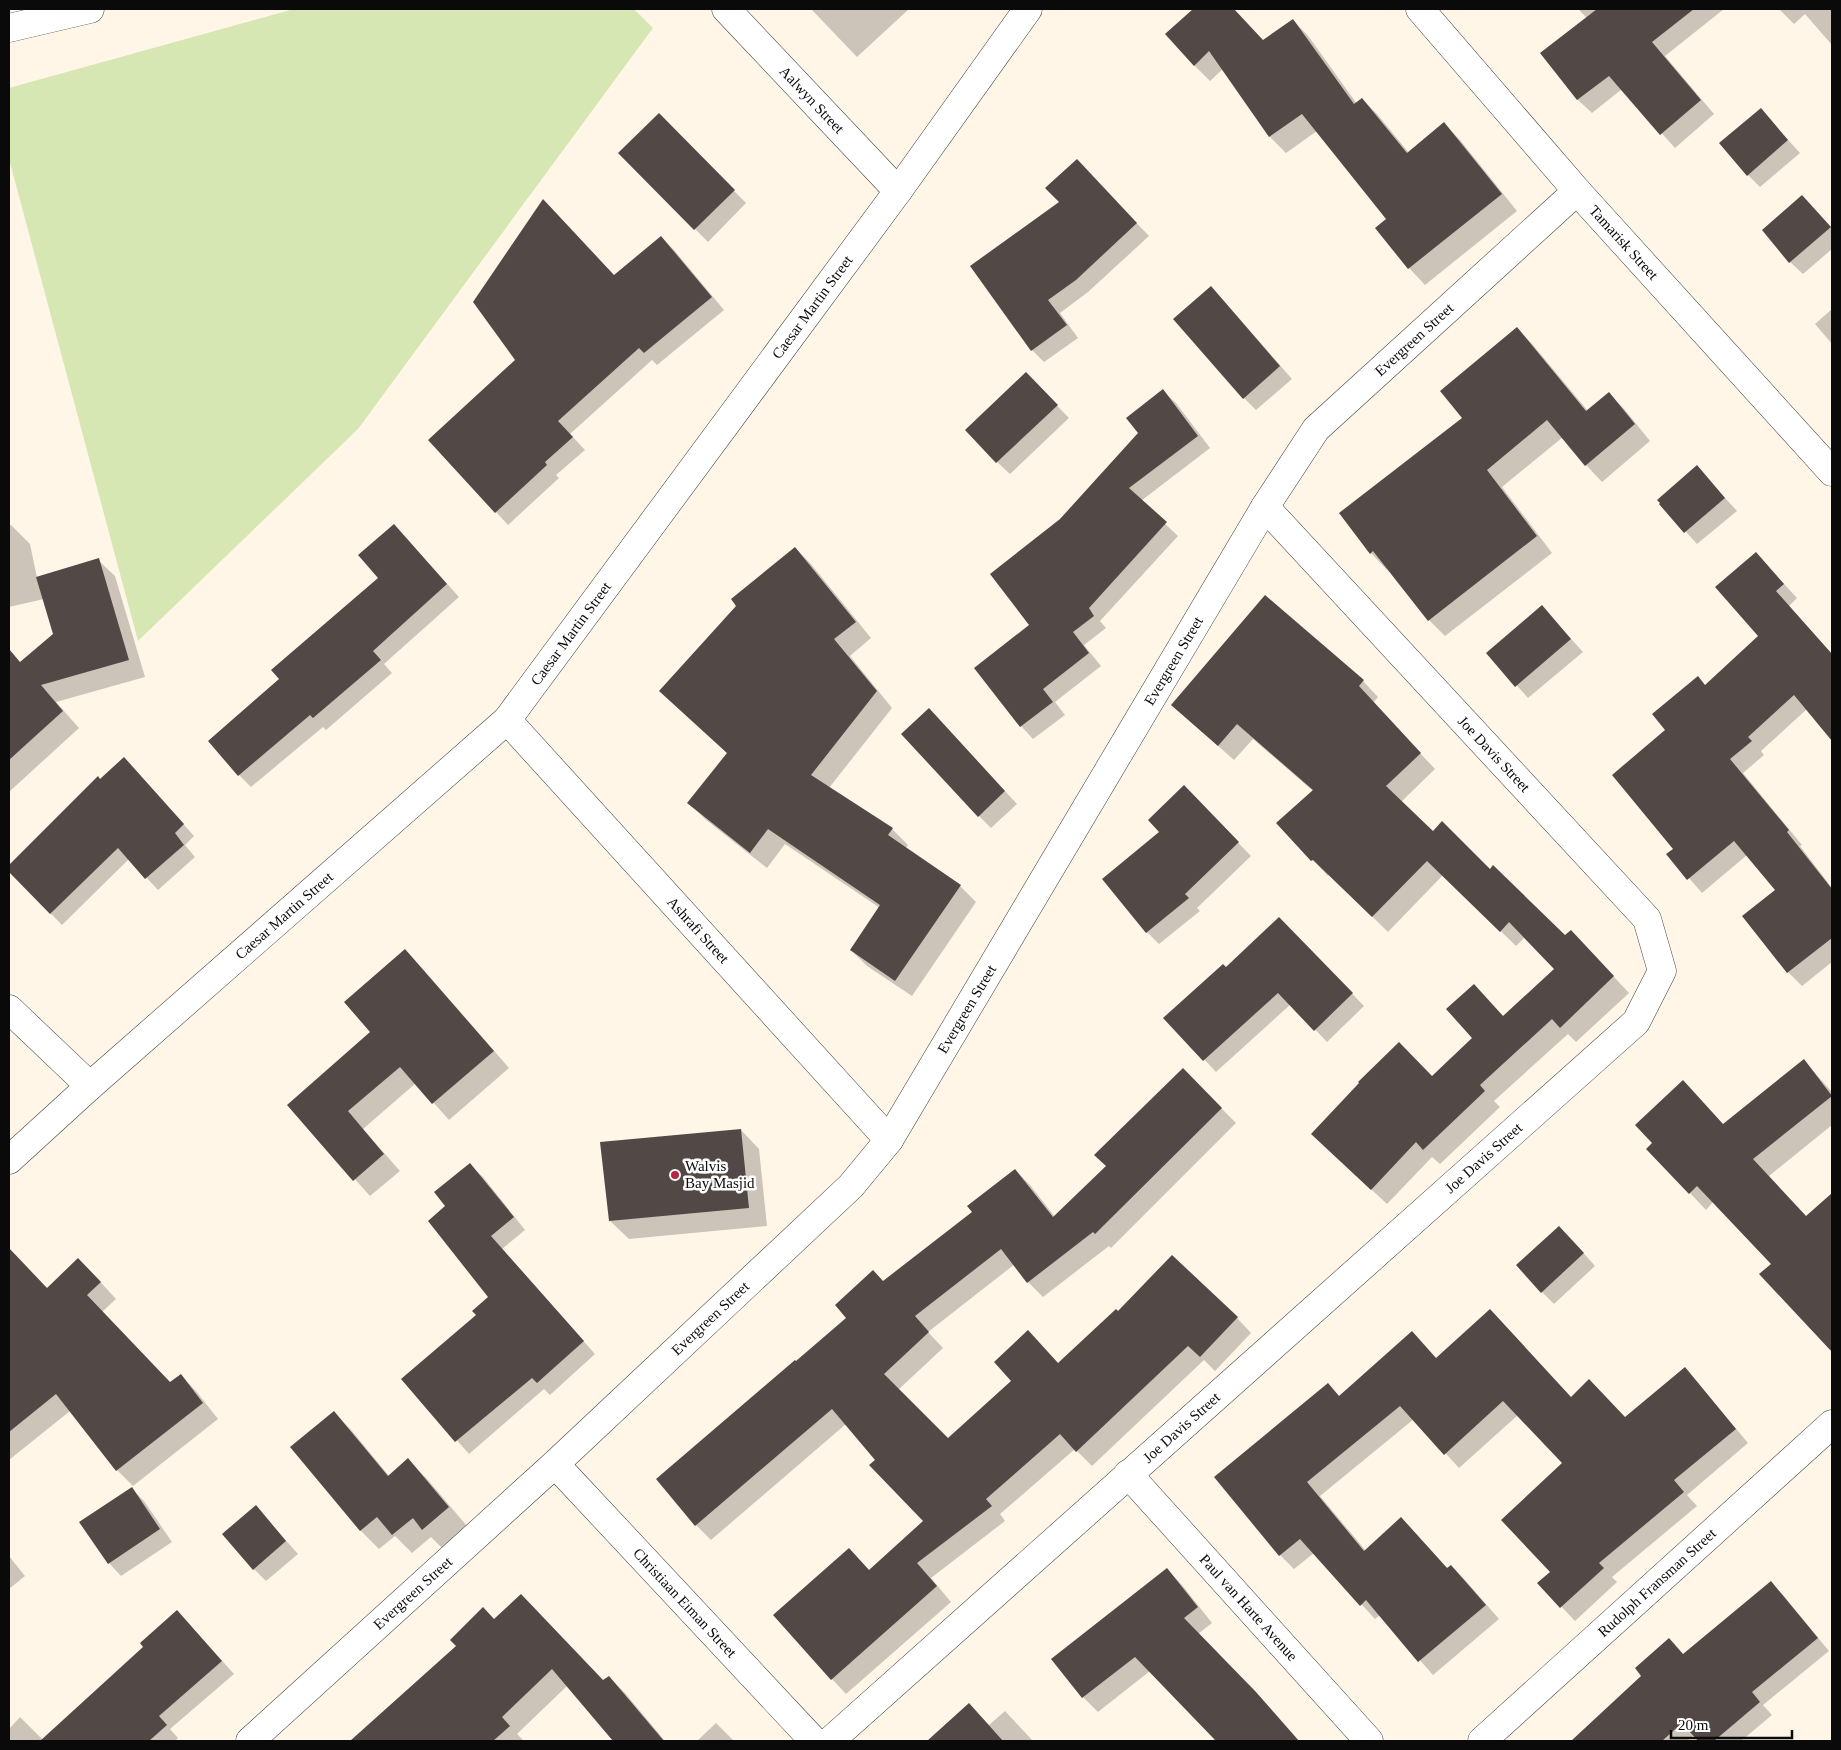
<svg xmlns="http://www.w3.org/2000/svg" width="1841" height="1750" font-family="Georgia,serif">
  <rect width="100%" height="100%" fill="#fff6e7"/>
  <path fill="#d7e7b3" d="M 294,9 L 634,9 L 653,28 L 358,429 L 138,641 L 9,159 L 9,88 Z"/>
  <path fill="#0003" d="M 811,9 L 909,9 L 857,57 Z
    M 1192,9 L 1233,9 L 1263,41 L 1293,20 L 1309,37 L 1357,104 L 1362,99 L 1378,115 L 1409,153 L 1444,124 L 1460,140 L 1517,211 L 1425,285 L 1409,268 L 1377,228 L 1388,219 L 1317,131 L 1286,153 L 1270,137 L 1223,69 L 1210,81 L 1194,65 Z
    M 1578,9 L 1724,9 L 1665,56 L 1714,114 L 1675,148 L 1622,89 L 1592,113 L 1578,100 L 1541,54 L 1587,18 Z
    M 1779,9 L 1832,9 L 1832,45 L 1805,14 L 1794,24 Z
    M 1760,109 L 1800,153 L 1760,187 L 1748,175 Z
    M 659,115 L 746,203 L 708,242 L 620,153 Z
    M 1089,173 L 1149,236 L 1088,292 L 1060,313 L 1078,338 L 1044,362 L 1032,350 L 1061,202 Z
    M 1802,197 L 1832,229 L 1832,249 L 1803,274 L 1790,262 Z
    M 661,237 L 674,250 L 724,310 L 657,365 L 652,360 L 570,434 L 585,450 L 556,475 L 559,478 L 508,525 L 430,440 L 517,360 Z
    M 1223,300 L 1292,379 L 1256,410 L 1244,398 Z
    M 1832,309 L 1832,344 L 1815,324 Z
    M 1517,328 L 1533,345 L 1588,411 L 1609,393 L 1625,410 L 1650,441 L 1602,482 L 1586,465 L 1563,437 L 1502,487 L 1552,553 L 1445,636 L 1429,620 L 1388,569 L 1387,570 L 1371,553 L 1464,418 Z
    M 1038,386 L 1069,418 L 1010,474 L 997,462 Z
    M 1163,391 L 1176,403 L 1210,448 L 1141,501 L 1178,536 L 1100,621 L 1106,628 L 1084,645 L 1101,666 L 1055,702 L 1065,715 L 1033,739 L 1021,726 L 976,668 L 1031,625 L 1061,520 L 1139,433 Z
    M 1697,467 L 1737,511 L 1697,544 L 1661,504 Z
    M 9,525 L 11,525 L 30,544 L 37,578 L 98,560 L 115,576 L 145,677 L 56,702 L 79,728 L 9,792 L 9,674 L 54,634 L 44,599 L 9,607 Z
    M 406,538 L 459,597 L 384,664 L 392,673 L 326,730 L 323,727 L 251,787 L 239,775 L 281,679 L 380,578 Z
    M 795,548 L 811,564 L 871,638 L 850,656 L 892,708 L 829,788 L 892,829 L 908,845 L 906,848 L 960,886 L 976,902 L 912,996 L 867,966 L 851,950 L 880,908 L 785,844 L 767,868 L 705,819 L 689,803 L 728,754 L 660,691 Z
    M 1756,553 L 1797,598 L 1789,606 L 1832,654 L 1832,739 L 1807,709 L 1761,751 L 1764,755 L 1743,773 L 1802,845 L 1800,846 L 1832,888 L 1832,962 L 1802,986 L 1788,972 L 1744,916 L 1776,891 L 1747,855 L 1702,893 L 1668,854 L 1675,849 L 1667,731 L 1705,686 L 1760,637 Z
    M 1542,607 L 1583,652 L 1528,698 L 1488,653 Z
    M 1363,681 L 1378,697 L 1373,703 L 1435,769 L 1401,802 L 1433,833 L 1490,871 L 1565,937 L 1586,947 L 1629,993 L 1576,1042 L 1568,1034 L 1494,1101 L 1500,1107 L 1440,1164 L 1432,1157 L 1387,1204 L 1328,1149 L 1432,1078 L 1474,1038 L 1474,986 L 1504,1017 L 1556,969 L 1525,937 L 1516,946 L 1443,875 L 1388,932 L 1329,874 L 1328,876 L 1278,823 L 1313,791 L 1253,739 L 1234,760 L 1172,705 Z
    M 941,722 L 1017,804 L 991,828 L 979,816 Z
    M 124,758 L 194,836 L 185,845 L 195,857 L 158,890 L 129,859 L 62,925 L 9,871 L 9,867 L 98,778 L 100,781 Z
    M 1196,799 L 1251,856 L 1197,908 L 1200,911 L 1159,944 L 1147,932 L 1104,879 L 1161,832 Z
    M 1292,931 L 1364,1006 L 1327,1042 L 1291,1004 L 1216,1072 L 1165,1018 L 1226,969 Z
    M 405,950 L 421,967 L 509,1068 L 449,1120 L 416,1083 L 363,1129 L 400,1171 L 370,1196 L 288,1105 L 372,1032 Z
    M 1804,1061 L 1832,1092 L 1832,1125 L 1769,1176 L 1807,1217 L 1832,1195 L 1832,1350 L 1761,1274 L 1772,1265 L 1713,1202 L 1706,1210 L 1690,1193 L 1724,1125 Z
    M 1183,1070 L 1236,1123 L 1111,1248 L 1109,1246 L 1043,1297 L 1028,1282 L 1015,1264 L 928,1332 L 943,1348 L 898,1390 L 948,1440 L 1013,1381 L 1028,1332 L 1059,1364 L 1118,1313 L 1237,1318 L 1251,1333 L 1215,1371 L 1204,1360 L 1092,1466 L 1075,1449 L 1000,1514 L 1005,1521 L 931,1578 L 951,1602 L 846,1694 L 832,1679 L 849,1549 L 870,1571 L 925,1521 L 846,1424 L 711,1540 L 696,1525 L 796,1363 L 848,1318 L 883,1282 L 974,1212 L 1015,1170 L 1030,1185 L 1055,1217 L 1107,1166 Z
    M 741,1130 L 759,1149 L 767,1226 L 629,1239 L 610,1221 Z
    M 470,1165 L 483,1177 L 525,1230 L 502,1249 L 595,1354 L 550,1395 L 544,1389 L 469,1454 L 403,1379 L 478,1315 L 489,1297 L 447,1206 Z
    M 1572,1240 L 1595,1266 L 1554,1304 L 1542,1292 Z
    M 20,1262 L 47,1290 L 94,1275 L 116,1299 L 102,1312 L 171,1384 L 181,1376 L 196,1391 L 218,1419 L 133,1486 L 117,1470 L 70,1411 L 9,1460 L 9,1272 Z
    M 1436,1359 L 1571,1398 L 1625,1419 L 1684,1369 L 1698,1383 L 1748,1443 L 1687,1495 L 1697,1506 L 1612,1577 L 1617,1582 L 1575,1621 L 1539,1583 L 1552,1572 L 1564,1464 L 1518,1415 L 1459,1468 L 1414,1419 L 1320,1496 L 1366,1551 L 1415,1533 L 1448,1569 L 1451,1566 L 1465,1580 L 1499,1619 L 1433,1675 L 1380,1615 L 1375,1619 L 1314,1553 L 1294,1569 L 1280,1555 L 1216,1478 L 1328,1385 L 1340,1397 Z
    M 334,1413 L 352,1431 L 389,1476 L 408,1460 L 427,1479 L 467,1526 L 442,1548 L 431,1537 L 412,1553 L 395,1536 L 379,1549 L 361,1531 L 292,1448 Z
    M 132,1489 L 144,1501 L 172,1542 L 121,1576 L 109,1563 Z
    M 256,1507 L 298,1554 L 266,1581 L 254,1569 Z
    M 9,1556 L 25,1576 L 9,1589 Z
    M 1167,1569 L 1182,1585 L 1212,1623 L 1198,1634 L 1271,1709 L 1299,1741 L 1212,1741 L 1215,1739 L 1150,1671 L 1098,1712 L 1083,1697 Z
    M 1771,1583 L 1783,1595 L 1829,1651 L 1763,1705 L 1772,1715 L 1741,1741 L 1699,1741 L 1694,1735 L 1687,1741 L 1573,1741 L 1643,1676 L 1684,1655 Z
    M 495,1620 L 604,1682 L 609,1677 L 625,1693 L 665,1741 L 615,1741 L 568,1685 L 517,1734 L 524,1741 L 352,1741 L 458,1646 Z
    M 189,1624 L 234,1674 L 170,1729 L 178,1738 L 175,1741 L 90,1741 L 68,1717 Z
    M 969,1705 L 989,1725 L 1005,1711 L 1033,1741 L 929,1741 Z
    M 20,1717 L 44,1741 L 9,1741 L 9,1729 Z
    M 716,1723 L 734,1741 L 697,1741 Z"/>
  <path fill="#524947" d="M 1193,9 L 1234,9 L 1263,40 L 1293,19 L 1354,104 L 1362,98 L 1407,153 L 1444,122 L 1502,194 L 1408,269 L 1375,228 L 1386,219 L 1302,114 L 1269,137 L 1209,51 L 1194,66 L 1165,34 Z
    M 1597,9 L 1694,9 L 1652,42 L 1701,100 L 1660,135 L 1609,76 L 1577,100 L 1540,53 Z
    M 1761,108 L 1788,140 L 1747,176 L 1719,143 Z
    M 659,113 L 735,190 L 694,230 L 618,153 Z
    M 1077,159 L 1137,223 L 1076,280 L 1048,300 L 1067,325 L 1031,351 L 970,266 L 1059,202 L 1045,188 Z
    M 1802,195 L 1831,227 L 1789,263 L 1762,230 Z
    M 543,199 L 614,275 L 661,236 L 712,297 L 644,353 L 639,348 L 558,421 L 573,437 L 545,462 L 547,465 L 495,513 L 428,440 L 515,360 L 473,302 Z
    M 1211,286 L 1280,366 L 1243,399 L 1173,319 Z
    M 1517,327 L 1586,411 L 1609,392 L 1635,424 L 1585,466 L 1547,420 L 1487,470 L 1537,536 L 1428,621 L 1373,551 L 1370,554 L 1339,513 L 1462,418 L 1440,391 Z
    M 1026,372 L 1058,405 L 996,463 L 965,430 Z
    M 1163,389 L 1198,436 L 1129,488 L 1167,522 L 1089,608 L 1094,616 L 1073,632 L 1089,653 L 1043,689 L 1053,702 L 1020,727 L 974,668 L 1029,625 L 990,574 L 1060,519 L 1138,433 L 1126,418 Z
    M 1697,465 L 1725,498 L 1684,533 L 1659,504 L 1660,503 L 1657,500 Z
    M 394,524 L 447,584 L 373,651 L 381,660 L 313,718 L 310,715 L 238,776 L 208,741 L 279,679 L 271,670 L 378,578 L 358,555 Z
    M 795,547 L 856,622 L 834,639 L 877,691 L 811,775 L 893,828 L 888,835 L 961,885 L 895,981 L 850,950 L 880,905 L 768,829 L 750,853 L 687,803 L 727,753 L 659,691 L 736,606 L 731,599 Z
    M 1756,552 L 1784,584 L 1776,591 L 1832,654 L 1832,741 L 1794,695 L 1748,737 L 1752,741 L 1730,759 L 1789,830 L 1787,832 L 1832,889 L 1832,938 L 1787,973 L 1742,916 L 1775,890 L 1734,841 L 1687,880 L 1666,854 L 1673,849 L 1612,775 L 1665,730 L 1652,714 L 1698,676 L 1705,685 L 1758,636 L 1715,587 Z
    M 99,558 L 129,660 L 41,685 L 63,711 L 9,760 L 9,649 L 20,662 L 53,634 L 36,577 Z
    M 1265,595 L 1364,680 L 1359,686 L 1421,753 L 1386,786 L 1433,831 L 1442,821 L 1490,869 L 1493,865 L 1565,935 L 1571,930 L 1614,976 L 1560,1028 L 1552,1019 L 1480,1085 L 1485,1091 L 1423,1150 L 1416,1142 L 1371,1190 L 1311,1134 L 1359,1083 L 1358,1082 L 1399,1042 L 1432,1076 L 1472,1038 L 1446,1009 L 1474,984 L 1503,1016 L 1554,969 L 1509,922 L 1500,932 L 1427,861 L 1372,917 L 1313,860 L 1311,861 L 1276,823 L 1313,790 L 1237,724 L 1218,746 L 1171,705 Z
    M 1542,605 L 1571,639 L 1515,687 L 1486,653 Z
    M 929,708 L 1005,791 L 978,817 L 901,734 Z
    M 124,757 L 184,824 L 175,833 L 184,845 L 145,879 L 118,848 L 50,914 L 9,872 L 9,865 L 98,776 L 100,779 Z
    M 1184,785 L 1239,842 L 1185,894 L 1189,898 L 1146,933 L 1102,879 L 1159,832 L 1148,820 Z
    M 1279,917 L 1353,993 L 1314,1031 L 1278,993 L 1203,1061 L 1163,1018 L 1223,964 L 1226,967 Z
    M 405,949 L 494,1051 L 432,1104 L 400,1067 L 348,1111 L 384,1154 L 353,1181 L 287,1105 L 370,1032 L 344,1002 Z
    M 1804,1059 L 1832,1096 L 1753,1159 L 1806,1216 L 1832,1193 L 1832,1352 L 1759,1274 L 1771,1264 L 1697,1186 L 1689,1194 L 1646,1149 L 1652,1143 L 1635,1125 L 1683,1080 L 1723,1124 Z
    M 1183,1068 L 1222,1108 L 1095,1234 L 1093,1232 L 1027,1283 L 1001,1249 L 915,1316 L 929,1332 L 884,1374 L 948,1438 L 1011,1381 L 994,1362 L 1028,1330 L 1058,1363 L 1116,1309 L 1118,1311 L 1172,1255 L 1238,1317 L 1200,1357 L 1188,1346 L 1076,1452 L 1060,1434 L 986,1499 L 992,1506 L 917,1563 L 937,1586 L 831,1680 L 773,1615 L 849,1548 L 869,1570 L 923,1521 L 869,1465 L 875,1460 L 832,1409 L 695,1526 L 656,1479 L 795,1360 L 796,1361 L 846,1318 L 835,1305 L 873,1270 L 883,1281 L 972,1212 L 967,1206 L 1015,1169 L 1053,1217 L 1106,1166 L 1094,1155 Z
    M 741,1129 L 749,1208 L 609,1221 L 600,1142 Z
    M 470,1163 L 514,1217 L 491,1236 L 584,1341 L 537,1383 L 532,1378 L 455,1442 L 401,1379 L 476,1315 L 472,1311 L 488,1297 L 428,1221 L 445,1206 L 434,1192 Z
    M 1559,1226 L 1584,1253 L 1541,1293 L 1516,1265 Z
    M 9,1248 L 47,1288 L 78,1258 L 101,1282 L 87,1295 L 170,1382 L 181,1374 L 203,1403 L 116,1471 L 56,1394 L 9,1432 Z
    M 1490,1309 L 1571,1397 L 1589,1379 L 1625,1417 L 1685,1367 L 1736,1429 L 1674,1480 L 1684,1492 L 1599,1563 L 1604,1568 L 1560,1608 L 1537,1583 L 1550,1572 L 1501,1520 L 1562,1463 L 1503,1401 L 1444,1455 L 1400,1406 L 1307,1482 L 1364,1551 L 1401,1517 L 1447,1568 L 1451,1565 L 1486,1605 L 1418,1662 L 1366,1600 L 1360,1606 L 1300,1539 L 1279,1556 L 1214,1477 L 1328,1383 L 1339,1396 L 1412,1331 L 1436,1358 Z
    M 334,1411 L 388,1476 L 408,1458 L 449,1507 L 422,1530 L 413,1518 L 392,1535 L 377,1517 L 360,1531 L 290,1447 Z
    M 132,1487 L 160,1529 L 108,1564 L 79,1522 Z
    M 256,1505 L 286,1541 L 253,1570 L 222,1534 Z
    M 1167,1568 L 1198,1607 L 1184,1618 L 1256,1692 L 1299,1741 L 1216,1741 L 1135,1657 L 1082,1698 L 1051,1659 Z
    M 1771,1581 L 1818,1638 L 1752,1692 L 1760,1702 L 1714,1741 L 1698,1741 L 1682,1723 L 1662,1741 L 1571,1741 L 1641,1676 L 1635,1668 L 1669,1638 L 1683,1654 Z
    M 521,1594 L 603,1680 L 609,1676 L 664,1741 L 613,1741 L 552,1669 L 502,1717 L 510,1726 L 493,1741 L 350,1741 L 456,1646 L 450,1640 L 483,1607 L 494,1619 Z
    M 177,1610 L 222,1661 L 159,1716 L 167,1725 L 149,1741 L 40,1741 L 143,1647 L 140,1643 Z
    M 969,1703 L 1003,1741 L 927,1741 Z"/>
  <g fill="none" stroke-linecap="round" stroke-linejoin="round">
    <g stroke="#3d3d3d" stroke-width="29">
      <g id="minor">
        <path id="s1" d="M 726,9 L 898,191"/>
        <path id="s2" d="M 1420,9 L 1577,191 L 1832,472"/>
        <path d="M 9,28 L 90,9"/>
        <path id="s3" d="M 507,720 L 889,1140"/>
        <path d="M 9,1009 L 90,1086"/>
        <path id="s4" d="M 9,1160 L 90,1086 L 507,720 L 898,191 L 1028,9"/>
        <path id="s5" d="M 555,1464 L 814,1741"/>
        <path id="s6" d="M 1128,1474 L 1369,1741"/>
        <path id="s7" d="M 250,1741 L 555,1464 L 851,1186 L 889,1140 L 1265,507 L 1316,429 L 1577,191"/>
        <path id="s8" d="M 830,1741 L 1636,1022 L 1662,971 L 1647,919 L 1265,507"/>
        <path id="s9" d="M 1482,1741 L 1832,1424"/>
      </g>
    </g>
    <use href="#minor" stroke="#fff" stroke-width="28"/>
  </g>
  <circle fill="#b62646" stroke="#fff" stroke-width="2" cx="675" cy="1175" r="5"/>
  <g text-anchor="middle" stroke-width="5" stroke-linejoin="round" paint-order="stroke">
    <g font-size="15" fill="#0a0a0a" stroke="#fff">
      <text dy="5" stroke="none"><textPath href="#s1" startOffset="125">Aalwyn Street</textPath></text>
      <text dy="5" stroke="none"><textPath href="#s2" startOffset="310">Tamarisk Street</textPath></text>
      <text dy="5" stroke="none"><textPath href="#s4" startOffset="1178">Caesar Martin Street</textPath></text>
      <text dy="5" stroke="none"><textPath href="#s7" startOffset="1840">Evergreen Street</textPath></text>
      <text dy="5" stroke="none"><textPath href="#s4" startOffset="772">Caesar Martin Street</textPath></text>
      <text dy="5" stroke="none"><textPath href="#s7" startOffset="1435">Evergreen Street</textPath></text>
      <text transform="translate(1494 754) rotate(47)" y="5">Joe Davis Street</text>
      <text dy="5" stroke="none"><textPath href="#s4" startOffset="368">Caesar Martin Street</textPath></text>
      <text dy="5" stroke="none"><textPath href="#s3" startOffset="284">Ashrafi Street</textPath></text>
      <text dy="5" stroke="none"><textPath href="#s7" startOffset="1030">Evergreen Street</textPath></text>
      <text dy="5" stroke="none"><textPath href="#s8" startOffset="876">Joe Davis Street</textPath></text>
      <text dy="5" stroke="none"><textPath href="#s7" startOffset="625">Evergreen Street</textPath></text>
      <text dy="5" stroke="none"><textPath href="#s8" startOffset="471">Joe Davis Street</textPath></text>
      <text dy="5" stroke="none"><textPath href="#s9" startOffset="236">Rudolph Fransman Street</textPath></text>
      <text dy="5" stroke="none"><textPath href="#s7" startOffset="220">Evergreen Street</textPath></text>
      <text dy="5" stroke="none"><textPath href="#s5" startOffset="190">Christiaan Eiman Street</textPath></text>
      <text dy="5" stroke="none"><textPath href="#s6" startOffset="180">Paul van Harte Avenue</textPath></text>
    </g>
    <g font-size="15" fill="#0a0a0a" stroke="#fff" text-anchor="start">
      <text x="685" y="1171">Walvis<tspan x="685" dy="17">Bay Masjid</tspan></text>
    </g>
  </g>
  <rect width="1841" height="1750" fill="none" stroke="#0a0a0a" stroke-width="20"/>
  <path d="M1671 1730v8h121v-8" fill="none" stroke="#0a0a0a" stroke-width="2.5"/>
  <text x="1678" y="1730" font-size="15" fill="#0a0a0a" stroke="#ffffff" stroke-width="4" paint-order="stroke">20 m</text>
</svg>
